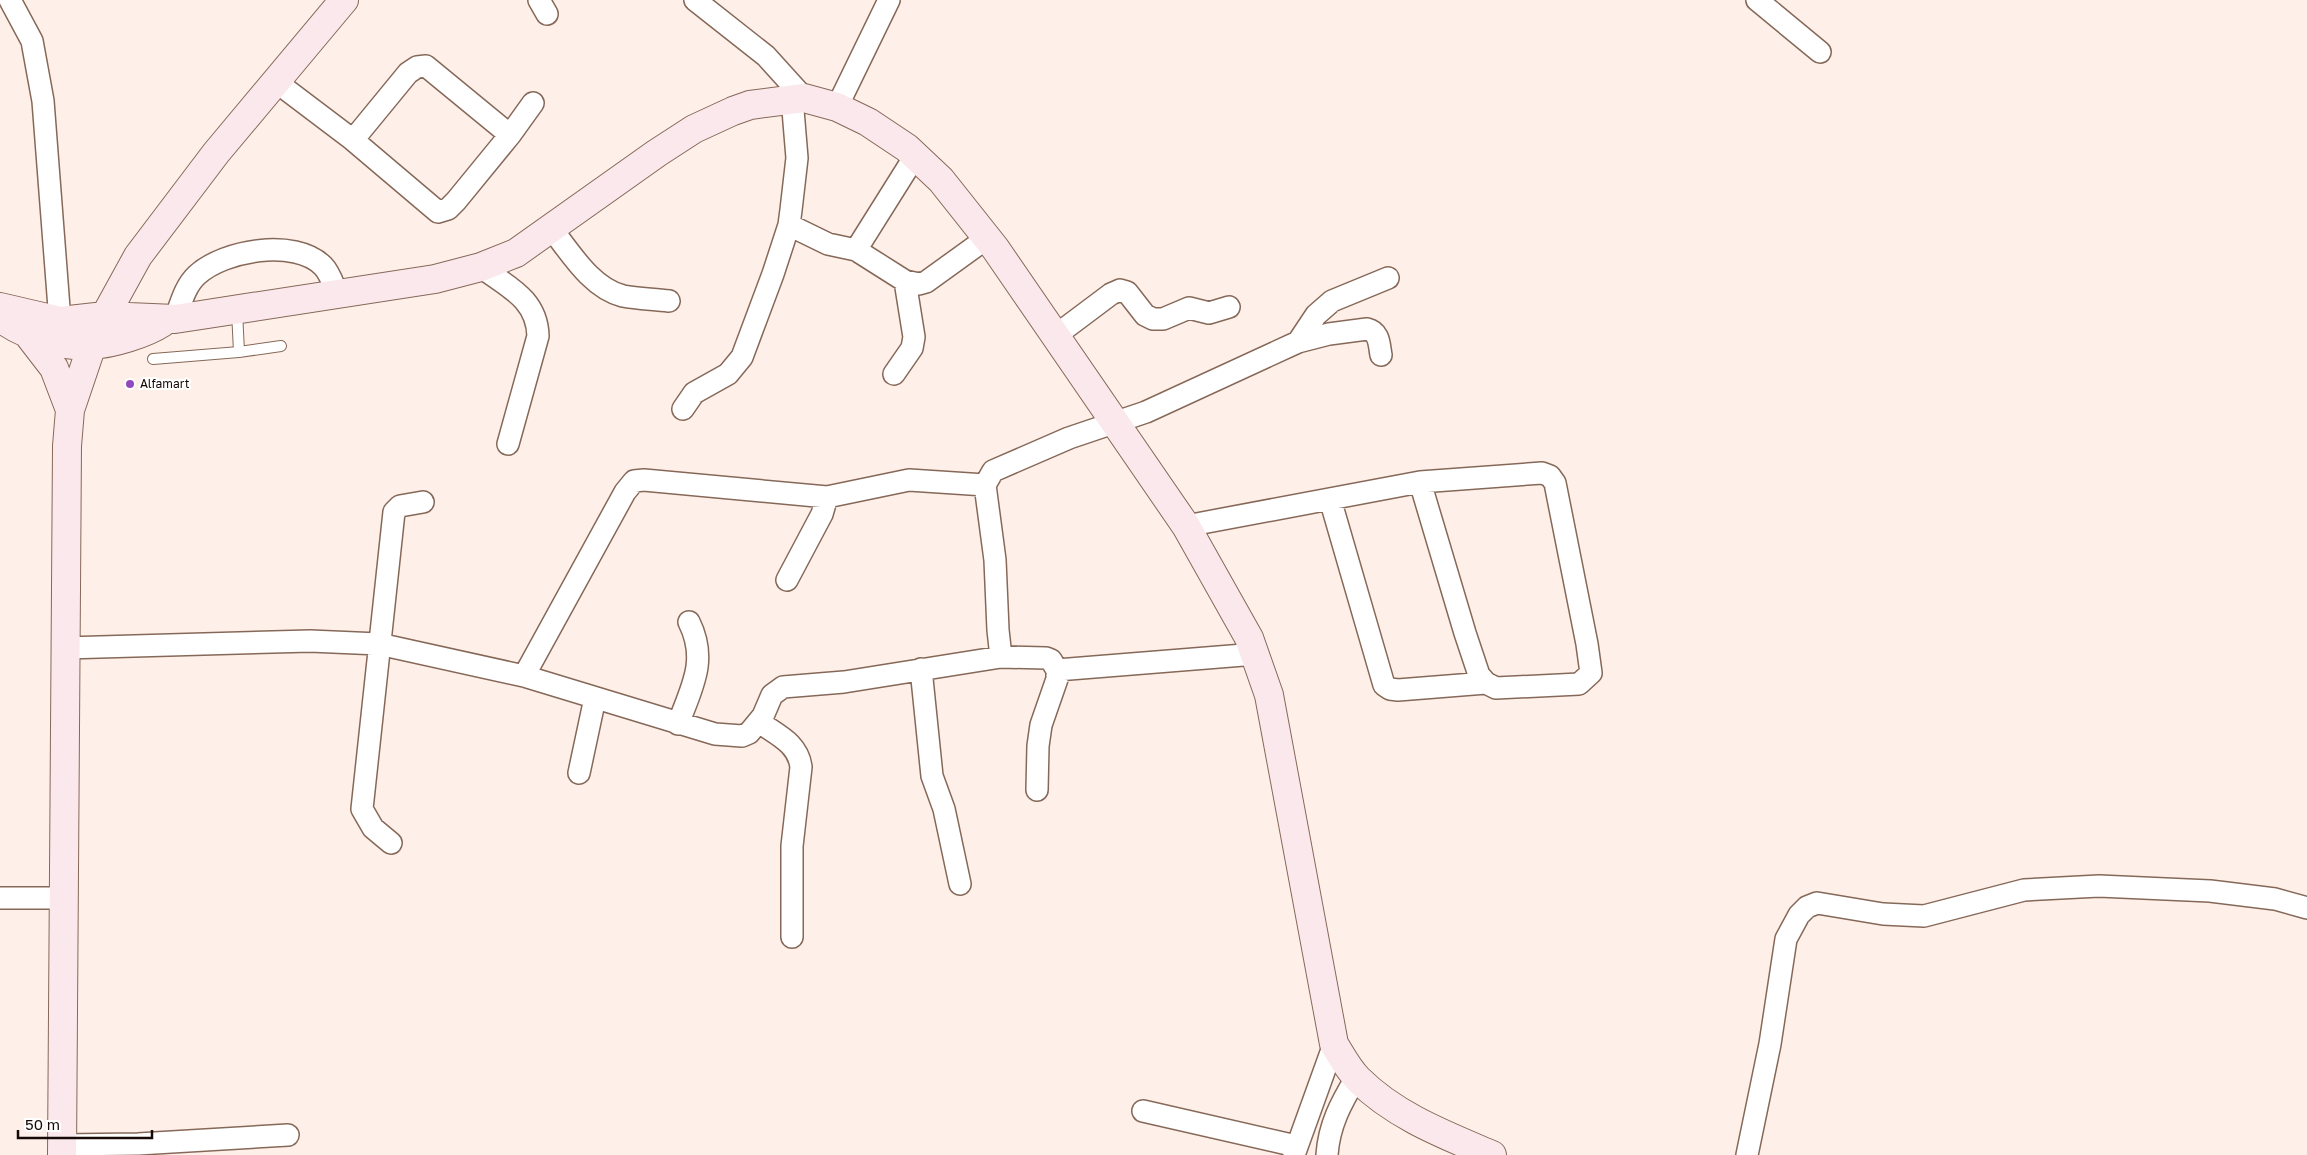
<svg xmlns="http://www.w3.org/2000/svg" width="2307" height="1155" font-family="'Golos Text',sans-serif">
  <rect width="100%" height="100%" fill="#fef0e9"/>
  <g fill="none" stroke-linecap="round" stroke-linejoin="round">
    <g stroke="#866858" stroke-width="12">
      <path id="lane" d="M 237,311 L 239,352 L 281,346
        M 153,359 L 239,352"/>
    </g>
    <g stroke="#866858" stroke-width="24">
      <path id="street" d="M 10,0 L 32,41 L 43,101 L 60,321
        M 539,0 L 547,14
        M 695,0 L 766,56 L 804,98
        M 1757,0 L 1820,52
        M 275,81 L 353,140 L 438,212 L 448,209 L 456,201 L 510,135 L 533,103
        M 837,107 L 889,0
        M 353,140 L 408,73 L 417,67 L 426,66 L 510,135
        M 789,225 L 828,244 L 856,250 L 905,281 L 919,284 L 926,282 L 987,238
        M 551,228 C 570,252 591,288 623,296 C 638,299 654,299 669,301
        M 856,250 L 915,156
        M 481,267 C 508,287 537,299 538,336 L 508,444
        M 175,319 C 181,303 185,286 197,275 C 224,250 295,238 323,266 C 330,273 333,284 337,293
        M 1055,336 L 1111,294 L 1120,290 L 1127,292 L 1145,315 L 1153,319 L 1163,319 L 1189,308 L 1209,313 L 1229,307
        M 1298,342 L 1316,315 L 1332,301 L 1388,278
        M 894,374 L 912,348 L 914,337 L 905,281
        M 683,409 L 694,393 L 728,374 L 742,357 L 773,274 L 789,225 L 791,210 L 797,158 L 792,98
        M 1330,499 L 1384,685 L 1390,689 L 1398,690 L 1486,683
        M 1186,526 L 1420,482 L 1465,633 L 1479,675 L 1486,683 L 1496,688 L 1579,684 L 1591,673 L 1587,644 L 1555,483 L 1550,476 L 1542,473 L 1420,482
        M 787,580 L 822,514 L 827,497
        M 65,648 L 310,641 L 379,644 L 524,676 L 715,734 L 742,736 L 749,733 L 763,716 L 772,695 L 783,687 L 844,682 L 1001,657 L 998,630 L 995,560 L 985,485 L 993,471 L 1069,438 L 1146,412 L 1298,342 L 1329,334 L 1367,329 C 1380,332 1379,345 1381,355
        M 1001,657 L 1046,658 L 1051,660 L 1057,670 L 1057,679 L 1041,725 L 1038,746 L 1037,790
        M 921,669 L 932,776 L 944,809 L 960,884
        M 1057,670 L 1256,654
        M 524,676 L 625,492 L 634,481 L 644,480 L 827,497 L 909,480 L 985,485
        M 759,722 C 777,735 798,743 801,767 L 792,846 L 792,937
        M 678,724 C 692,687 708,660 689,622
        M 579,773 L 595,698
        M 391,843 L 373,828 L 362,809 L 394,512 L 400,506 L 423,502
        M 0,898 L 64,898
        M 1143,1111 L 1296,1146
        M 62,1145 L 138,1144 L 288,1135
        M 1294,1155 L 1334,1044
        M 1327,1155 C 1329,1125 1341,1103 1356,1078
        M 1747,1155 L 1770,1044 L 1786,939 L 1799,915 L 1807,907 L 1817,903 L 1883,914 L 1924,916 L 2024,890 L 2099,886 L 2210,891 L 2275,899 L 2307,908"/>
    </g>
    <g stroke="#866858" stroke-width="30">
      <path id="secondary" d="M 0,307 L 60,321 L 105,316 L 175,319 L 435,279 L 481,267 L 516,253 L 657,153 L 694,129 L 733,111 L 750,105 L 804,98 L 837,107 L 868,122 L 907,148 L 941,180 L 995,248 L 1186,526 L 1249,638 L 1269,695 L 1334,1044 C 1341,1055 1348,1069 1358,1079 C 1395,1116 1445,1135 1492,1155
        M 0,317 C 20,335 66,348 92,345 C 112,344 145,334 162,323
        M 27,333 L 54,368 L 70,410
        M 62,1155 L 67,446 L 70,410 L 92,345 L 105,316 L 138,256 L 216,153 L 344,0"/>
    </g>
    <use href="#lane" stroke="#fff" stroke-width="10"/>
    <use href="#street" stroke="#fff" stroke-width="21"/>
    <use href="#secondary" stroke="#fae8ec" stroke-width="28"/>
  </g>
  <circle fill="#904abd" stroke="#fff" stroke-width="2" cx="130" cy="384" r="5"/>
  <g text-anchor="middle" stroke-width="4" stroke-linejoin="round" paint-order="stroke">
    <g font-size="12" fill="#150a05" stroke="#fff" text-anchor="start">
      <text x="140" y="388">Alfamart</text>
    </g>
  </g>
  <path d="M18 1130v8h134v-8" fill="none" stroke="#150a05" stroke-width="2.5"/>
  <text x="25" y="1130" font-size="15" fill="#150a05" stroke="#ffffff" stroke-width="4" paint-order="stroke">50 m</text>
</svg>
